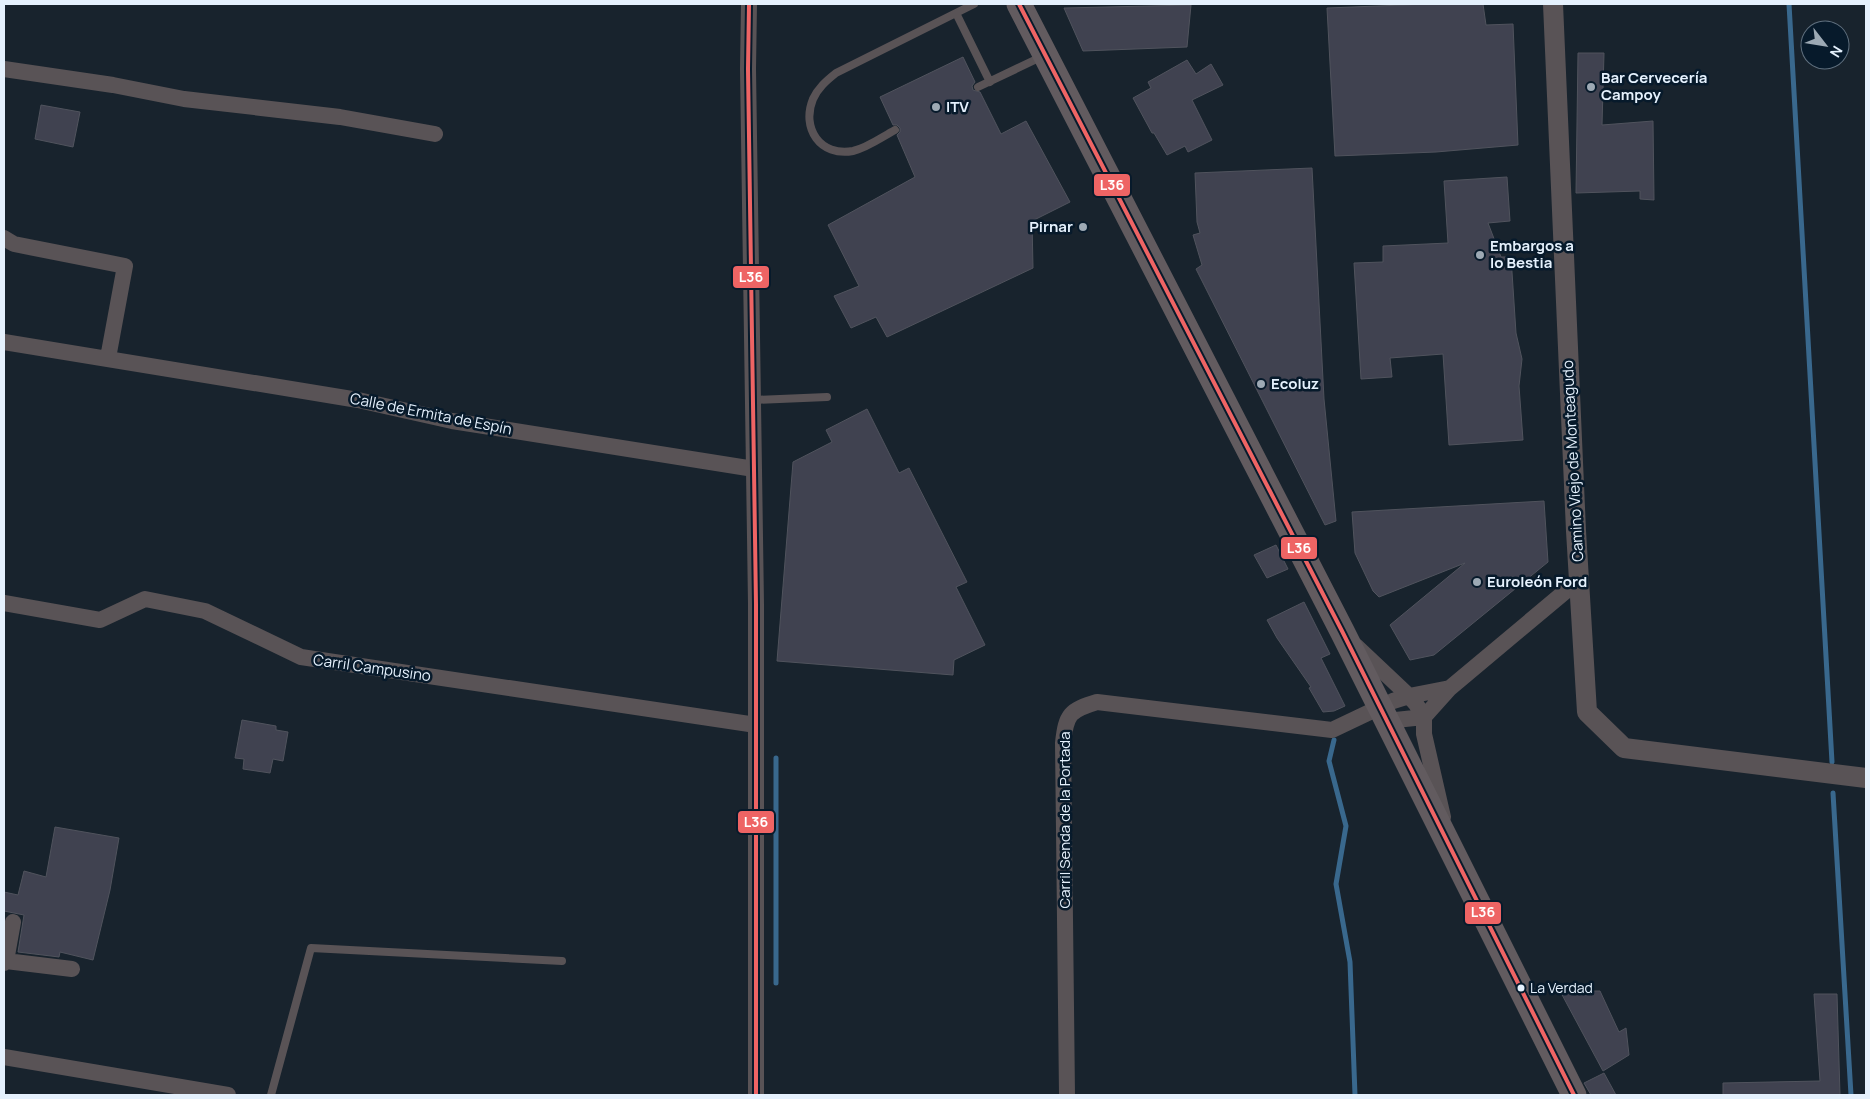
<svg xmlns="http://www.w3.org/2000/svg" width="1870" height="1099" font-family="Manrope,sans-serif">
  <rect width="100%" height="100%" fill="#18232d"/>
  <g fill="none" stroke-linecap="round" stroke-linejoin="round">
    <path stroke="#39688d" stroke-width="5" d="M 1789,4 L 1832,762
      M 1334,740 L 1329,761 L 1346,826 L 1336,884 L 1350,962 L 1355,1095
      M 776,758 L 776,983
      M 1833,793 L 1851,1095"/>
  </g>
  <path fill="#404250" stroke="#50535d" d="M 1428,4 L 1483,4 L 1486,25 L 1513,24 L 1518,145 L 1436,152 L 1335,156 L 1327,8 Z
    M 1191,5 L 1187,47 L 1083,51 L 1064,8 Z
    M 1578,53 L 1604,53 L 1602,125 L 1653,121 L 1654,200 L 1640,199 L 1640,191 L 1576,193 Z
    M 963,57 L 975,82 L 972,86 L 973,90 L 980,92 L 1001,134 L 1026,121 L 1070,202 L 1032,221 L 1033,268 L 887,337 L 876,317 L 851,328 L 834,296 L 859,286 L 828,225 L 915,177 L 897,135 L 900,132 L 900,128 L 897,125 L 893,125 L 880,97 Z
    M 1187,60 L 1196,74 L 1211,64 L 1223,85 L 1192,100 L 1212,140 L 1188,152 L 1185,146 L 1167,155 L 1154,133 L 1152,133 L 1133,98 L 1151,88 L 1148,82 Z
    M 41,105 L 80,112 L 73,147 L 35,139 Z
    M 1312,168 L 1324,399 L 1336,521 L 1325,525 L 1196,269 L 1202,265 L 1193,235 L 1200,233 L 1197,222 L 1195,173 Z
    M 1507,177 L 1510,221 L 1488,223 L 1501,257 L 1511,257 L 1516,333 L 1522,359 L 1519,386 L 1523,440 L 1449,445 L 1443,354 L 1390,358 L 1392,377 L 1361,379 L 1354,263 L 1383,262 L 1383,246 L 1448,243 L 1444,181 Z
    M 867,409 L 899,473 L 909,468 L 967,582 L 956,587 L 985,645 L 954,660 L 953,675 L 777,661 L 793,462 L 832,442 L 826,430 Z
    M 1544,501 L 1548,562 L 1434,655 L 1410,660 L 1390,625 L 1465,563 L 1379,597 L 1373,591 L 1355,553 L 1352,512 Z
    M 1276,545 L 1288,569 L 1267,578 L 1254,555 Z
    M 1304,602 L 1330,654 L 1321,658 L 1345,706 L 1334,711 L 1323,712 L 1309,688 L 1311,687 L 1277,638 L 1267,620 Z
    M 242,720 L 276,726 L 276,730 L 288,732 L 283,761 L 273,759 L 270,773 L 243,769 L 244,759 L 235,758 Z
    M 55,827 L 119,838 L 110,890 L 93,960 L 60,952 L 59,957 L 18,952 L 24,915 L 4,911 L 4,892 L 18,895 L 24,871 L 46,877 Z
    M 1560,991 L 1600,991 L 1619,1032 L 1626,1028 L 1629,1055 L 1603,1071 Z
    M 1814,994 L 1837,994 L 1840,1095 L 1723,1095 L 1723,1083 L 1820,1081 Z
    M 1604,1073 L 1616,1095 L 1591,1095 L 1584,1083 Z"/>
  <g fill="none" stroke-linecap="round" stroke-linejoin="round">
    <path stroke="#595356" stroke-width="8" d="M 956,13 L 990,82
      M 978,87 L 1041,57
      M 895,130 C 882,137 867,148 853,151 C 820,157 801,128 813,99 C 818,88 826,81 836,73 L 974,4
      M 753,400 L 827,397
      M 271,1095 L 311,948 L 562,961"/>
    <path stroke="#595356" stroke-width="16" d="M 749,4 L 748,69 L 756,604 L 756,1095
      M 4,69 L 113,85 L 184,99 L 340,117 L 435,134
      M 4,238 L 14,244 L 125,266 L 108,358
      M 4,342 L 358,400 L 452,421 L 754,469
      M 4,603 L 100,620 L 145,599 L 205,611 L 301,657 L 756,725
      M 1356,646 L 1409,696 L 1450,688
      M 1443,817 L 1424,734 L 1424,717 L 1450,688 L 1579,580
      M 6,961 L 72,969
      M 4,963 L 6,961 L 13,922
      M 4,1057 L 228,1095
      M 1067,1095 L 1063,743 C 1066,714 1070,710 1097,702 L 1332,730 L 1393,701 L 1409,696 L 1416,704 L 1424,717 L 1386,721"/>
    <path stroke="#595356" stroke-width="20" d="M 1553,4 L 1576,531 L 1587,712 L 1624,748 L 1866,778"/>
    <path stroke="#625b5f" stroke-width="25" d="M 1019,4 L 1342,631 L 1574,1095"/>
    <g stroke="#071a2b" stroke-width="8">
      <path id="bus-1" d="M 749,4 L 748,69 L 756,604 L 756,1095
        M 1019,4 L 1342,631 L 1574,1095"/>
    </g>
    <use href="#bus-1" stroke="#ee6464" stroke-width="4"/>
  </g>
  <g fill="#9da9b4" stroke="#071a2b" stroke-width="2">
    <circle cx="1591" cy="87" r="5"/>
    <circle cx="936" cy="107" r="5"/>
    <circle cx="1083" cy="227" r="5"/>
    <circle cx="1480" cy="255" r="5"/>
    <circle cx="1261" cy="384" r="5"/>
    <circle cx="1477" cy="582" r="5"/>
  </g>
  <circle fill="#e5f1fd" stroke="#071a2b" stroke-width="2" cx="1521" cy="988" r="4.5"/>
  <g text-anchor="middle" stroke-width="5" stroke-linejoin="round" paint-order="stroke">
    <g font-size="14" fill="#e5f1fd" stroke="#071a2b" text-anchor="start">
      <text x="1530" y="993">La Verdad</text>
    </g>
    <g font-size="15" font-weight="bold" fill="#e5f1fd" stroke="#071a2b" text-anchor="start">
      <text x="1601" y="83">Bar Cervecería<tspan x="1601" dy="17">Campoy</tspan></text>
      <text x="946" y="112">ITV</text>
      <text x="1073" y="232" text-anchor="end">Pirnar</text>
      <text x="1490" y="251">Embargos a<tspan x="1490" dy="17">lo Bestia</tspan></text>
      <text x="1271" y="389">Ecoluz</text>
      <text x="1487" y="587">Euroleón Ford</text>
    </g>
    <g font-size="15" fill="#e5f1fd" stroke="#071a2b">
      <text transform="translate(431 414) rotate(11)" y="5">Calle de Ermita de Espín</text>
      <text transform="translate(1573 461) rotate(-93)" y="5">Camino Viejo de Monteagudo</text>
      <text transform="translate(372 668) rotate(8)" y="5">Carril Campusino</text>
      <text transform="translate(1065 820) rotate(-90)" y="5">Carril Senda de la Portada</text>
    </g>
  </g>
  <g stroke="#071a2b" stroke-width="2">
    <rect x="1093" y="173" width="38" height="24" rx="5" fill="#ee6464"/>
    <rect x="732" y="265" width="38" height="24" rx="5" fill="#ee6464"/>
    <rect x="1280" y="536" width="38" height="24" rx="5" fill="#ee6464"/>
    <rect x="737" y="810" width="38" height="24" rx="5" fill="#ee6464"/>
    <rect x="1464" y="901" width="38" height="24" rx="5" fill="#ee6464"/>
  </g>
  <g font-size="14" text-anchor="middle" font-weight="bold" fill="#fff">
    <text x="1112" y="190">L36</text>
    <text x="751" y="282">L36</text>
    <text x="1299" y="553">L36</text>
    <text x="756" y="827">L36</text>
    <text x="1483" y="917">L36</text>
  </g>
  <rect width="1870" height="1099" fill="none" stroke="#e5f1fd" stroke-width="10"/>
  <g transform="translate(1825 45) rotate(121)"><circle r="24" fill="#071a2b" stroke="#60707f"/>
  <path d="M0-4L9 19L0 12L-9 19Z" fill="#9da9b4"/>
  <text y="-8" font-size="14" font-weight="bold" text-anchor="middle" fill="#e5f1fd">N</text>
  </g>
</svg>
